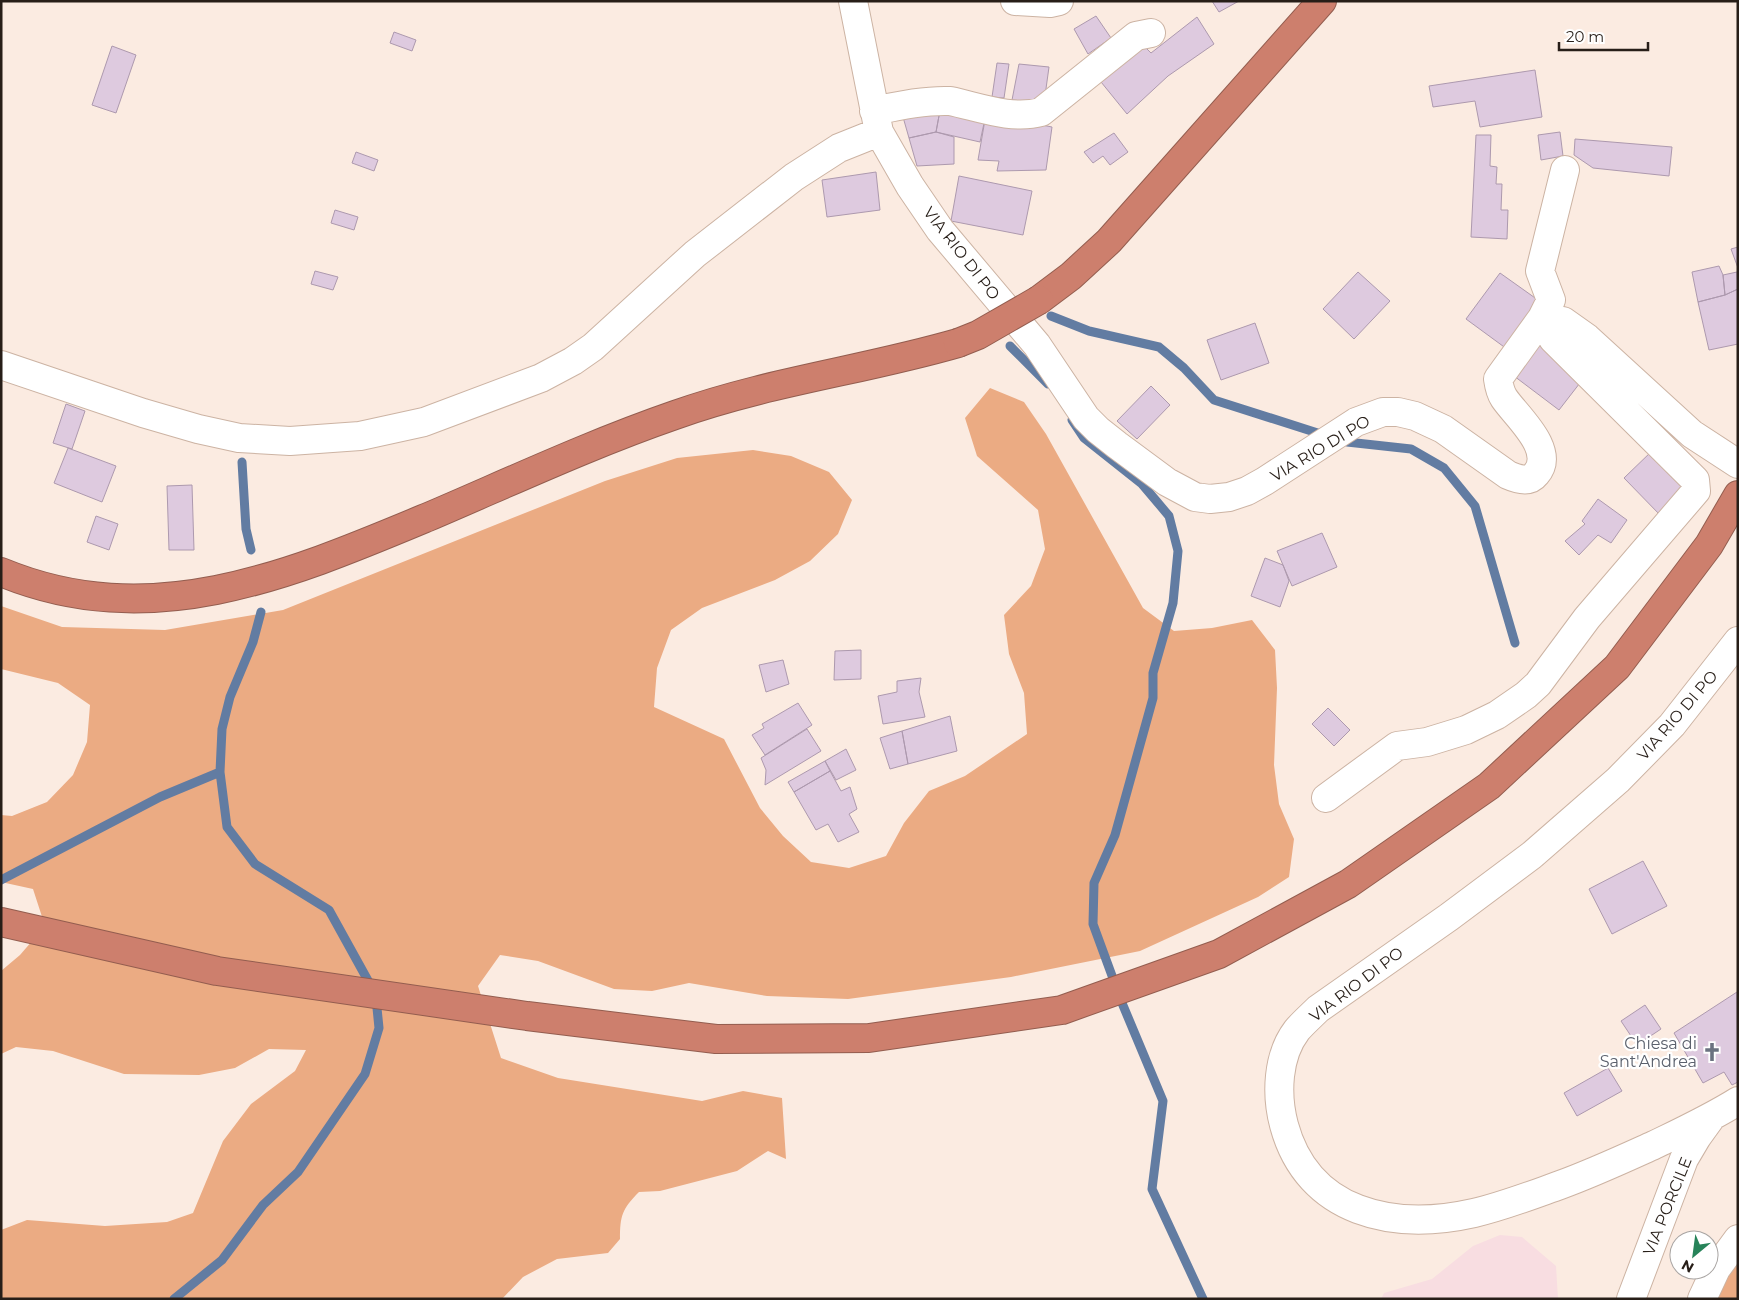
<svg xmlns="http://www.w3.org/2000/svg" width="1739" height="1300" font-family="Montserrat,sans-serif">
  <rect width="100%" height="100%" fill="#fbebe1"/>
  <path fill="#f8dde1" d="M 1500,1235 L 1522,1237 L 1556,1266 L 1558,1299 L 1381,1299 L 1384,1293 L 1432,1279 L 1473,1246 Z"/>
  <path fill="#ebab83" d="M 990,388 L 1024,402 L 1046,434 L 1143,608 L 1174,631 L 1212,628 L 1252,620 L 1275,650 L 1277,688 L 1274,765 L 1279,804 L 1294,839 L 1289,877 L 1258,897 L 1140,951 L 1011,977 L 848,999 L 767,996 L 689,983 L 652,991 L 614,989 L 538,961 L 500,955 L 478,986 L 501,1058 L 558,1078 L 702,1101 L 743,1091 L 782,1098 L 786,1159 L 768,1151 L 737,1171 L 660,1191 L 639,1192 C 622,1209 620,1216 620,1239 L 608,1253 L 557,1259 L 523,1277 L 502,1299 L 1,1299 L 1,1230 L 27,1220 L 105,1226 L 167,1222 L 193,1213 L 223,1141 L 251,1104 L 295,1071 L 306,1050 L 269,1049 L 235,1068 L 199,1075 L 124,1074 L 53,1051 L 16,1047 L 1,1054 L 1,971 L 20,955 L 45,926 L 33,889 L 1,882 L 1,815 L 12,816 L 47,802 L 73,775 L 87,742 L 90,705 L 58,683 L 1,669 L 1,606 L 62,627 L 165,630 L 283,610 L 605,481 L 677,458 L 753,450 L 791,456 L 829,472 L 852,500 L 838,534 L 810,561 L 775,580 L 702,608 L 671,630 L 657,668 L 654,707 L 724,739 L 760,808 L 783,836 L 811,862 L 849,868 L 886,856 L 904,823 L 929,791 L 965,776 L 1027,734 L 1024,693 L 1009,654 L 1004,615 L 1031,586 L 1045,549 L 1038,510 L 977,456 L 965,418 Z
    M 1738,1258 L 1738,1299 L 1715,1299 Z"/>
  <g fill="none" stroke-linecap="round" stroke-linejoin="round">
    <path stroke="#627ca2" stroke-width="9" d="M 1051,316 L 1089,331 L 1159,347 L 1184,368 L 1214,400 L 1327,436
      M 1010,346 L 1048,384
      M 1072,420 L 1084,438 L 1142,484 L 1169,516 L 1178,551 L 1173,603 L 1153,673 L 1153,698 L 1115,835 L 1094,883 L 1093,924 L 1122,1003 L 1163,1101 L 1152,1189 L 1203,1299
      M 1339,440 L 1347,442 L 1411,449 L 1444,468 L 1475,506 L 1515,643
      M 242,462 L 246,529 L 251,550
      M 1,880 L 160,797 L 220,772
      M 174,1299 L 222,1260 L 263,1205 L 298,1172 L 365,1074 L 379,1028 L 376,998 L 371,986 L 329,910 L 255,864 L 227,827 L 220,772 L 222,729 L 230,697 L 253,642 L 261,612"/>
  </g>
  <path fill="#decadf" stroke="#ad99ae" d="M 1212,1 L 1239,1 L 1219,12 Z
    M 1096,16 L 1111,38 L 1088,54 L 1074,29 Z
    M 1197,17 L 1214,44 L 1168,76 L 1127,114 L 1097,77 L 1139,41 L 1151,53 Z
    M 394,32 L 416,40 L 412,51 L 390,43 Z
    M 112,46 L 136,55 L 116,113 L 92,105 Z
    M 997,63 L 1009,64 L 1004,98 L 992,97 Z
    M 1019,64 L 1049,67 L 1044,103 L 1012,100 Z
    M 1535,70 L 1542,117 L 1480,127 L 1475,101 L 1433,107 L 1429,86 Z
    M 941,105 L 936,132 L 909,138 L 901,110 Z
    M 941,105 L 986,114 L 980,142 L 936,132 Z
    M 986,114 L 1052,127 L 1046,170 L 997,171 L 999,161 L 978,160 Z
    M 936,132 L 954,137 L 954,164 L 917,166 L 909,138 Z
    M 1560,132 L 1563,156 L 1541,160 L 1538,135 Z
    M 1114,133 L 1128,152 L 1110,165 L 1103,156 L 1093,163 L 1084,152 Z
    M 1476,135 L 1491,135 L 1490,166 L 1497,167 L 1496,184 L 1502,184 L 1501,210 L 1508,210 L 1507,239 L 1471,237 Z
    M 1575,139 L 1672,147 L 1669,176 L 1593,168 L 1574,155 Z
    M 356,152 L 378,160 L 374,171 L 352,163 Z
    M 876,172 L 880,210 L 827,217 L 822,180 Z
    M 959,176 L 1032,191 L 1023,235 L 951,221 Z
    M 335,210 L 358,217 L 354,230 L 331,223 Z
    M 1738,247 L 1738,268 L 1731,249 Z
    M 1719,266 L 1723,275 L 1725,295 L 1698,302 L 1692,272 Z
    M 315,271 L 338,277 L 333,290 L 311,284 Z
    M 1358,272 L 1390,301 L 1354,339 L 1323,309 Z
    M 1737,272 L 1738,289 L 1725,295 L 1723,275 Z
    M 1500,273 L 1545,305 L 1511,352 L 1466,319 Z
    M 1738,289 L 1738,344 L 1709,350 L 1698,302 L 1725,295 Z
    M 1255,323 L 1269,363 L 1221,380 L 1207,340 Z
    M 1538,344 L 1583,379 L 1559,410 L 1514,376 Z
    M 1151,386 L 1170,405 L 1137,439 L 1117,421 Z
    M 66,404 L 85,411 L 72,449 L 53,443 Z
    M 68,448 L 116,466 L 102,502 L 54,483 Z
    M 1653,450 L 1691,490 L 1662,517 L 1624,478 Z
    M 192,485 L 194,550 L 169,550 L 167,486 Z
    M 1598,499 L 1627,520 L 1611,543 L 1598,535 L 1579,555 L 1565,541 L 1585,524 L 1582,521 Z
    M 96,516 L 118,524 L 109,550 L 87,542 Z
    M 1322,533 L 1337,567 L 1292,586 L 1277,551 Z
    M 1265,558 L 1283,565 L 1289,581 L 1280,607 L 1251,596 Z
    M 861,650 L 861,679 L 834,680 L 835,651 Z
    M 783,660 L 789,684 L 766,692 L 759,665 Z
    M 921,678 L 919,692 L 925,717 L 883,724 L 878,696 L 897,692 L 897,681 Z
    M 798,703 L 812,725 L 765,755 L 752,735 L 764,728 L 762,724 Z
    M 1328,708 L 1350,730 L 1334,746 L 1312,724 Z
    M 950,716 L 957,751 L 908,764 L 902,731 Z
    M 807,729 L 821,751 L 765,785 L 766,770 L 761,758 Z
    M 902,731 L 908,764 L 890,769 L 880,738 Z
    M 846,749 L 856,770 L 836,780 L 825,761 Z
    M 825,761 L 830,771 L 794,792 L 788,782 Z
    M 830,771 L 841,791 L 850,787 L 857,809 L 849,814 L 859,832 L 838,842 L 828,824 L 816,830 L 794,792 Z
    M 1643,861 L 1667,906 L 1612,934 L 1589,889 Z
    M 1737,992 L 1738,1082 L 1732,1085 L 1724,1072 L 1703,1083 L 1674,1033 Z
    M 1645,1005 L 1661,1029 L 1637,1045 L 1621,1021 Z
    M 1608,1068 L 1622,1091 L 1577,1116 L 1564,1093 Z"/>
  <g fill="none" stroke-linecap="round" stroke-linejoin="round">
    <g stroke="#ccb3a3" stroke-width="30">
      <path id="minor" d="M 853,1 L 879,132 L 910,186 L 940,230 L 1037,345 L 1086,418 L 1098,430 L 1117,445 L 1167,482 L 1195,497 L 1210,499 L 1229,497 L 1247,491 L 1265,481 L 1356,422 L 1383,412 L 1398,412 L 1415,416 L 1443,429 L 1508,475 C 1517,479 1529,483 1536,474 C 1557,450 1515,415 1504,398 C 1500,392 1499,386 1498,379 L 1542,318 L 1563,321 L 1587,338 L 1692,434 L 1738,464
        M 1015,1 L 1050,3 L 1059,1
        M 874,111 C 898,106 925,100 950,101 C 979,107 1011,120 1041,112 L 1136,36 L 1151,33
        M 1,365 L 143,413 L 198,429 L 239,438 L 290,441 L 360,436 L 424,422 L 541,378 L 573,361 L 593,347 L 695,254 L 794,177 L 839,148 L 879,132
        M 1738,641 L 1672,725 L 1618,780 L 1532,855 L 1449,917 L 1318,1009 C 1311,1016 1303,1023 1297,1030 C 1277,1056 1276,1095 1284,1125 C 1308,1214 1394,1231 1474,1213 C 1504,1206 1532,1195 1560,1185 C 1593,1173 1623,1159 1654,1145 C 1683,1131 1711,1118 1738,1101
        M 1326,798 L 1397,746 L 1427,742 L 1466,730 L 1497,715 L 1526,695 L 1538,684 L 1587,618 L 1696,491 L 1695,480 L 1553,339 L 1542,318 L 1551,300 L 1540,271 L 1565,170
        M 1631,1299 L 1684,1159 L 1697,1137 L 1710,1119
        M 1702,1299 L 1716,1269 L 1738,1239"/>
    </g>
    <g stroke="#935d4f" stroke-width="30">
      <path id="highway" d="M 1039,300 L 1071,276 L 1109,241 L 1322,1
        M 1,572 C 151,634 289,575 428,517 C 510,482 591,444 675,415 C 767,382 865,370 958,343
        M 1,922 L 217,971 L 527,1016 L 716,1039 L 869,1038 L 1062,1010 L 1219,954 L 1348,884 L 1489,786 L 1617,667 L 1709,545 L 1738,495"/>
    </g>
    <use href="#minor" stroke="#fff" stroke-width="28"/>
    <use href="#highway" stroke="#cd7f6d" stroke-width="28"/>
    <g stroke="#935d4f" stroke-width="30" stroke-linecap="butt">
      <path id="highway-bridge" d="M 958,343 L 978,335 L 1039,300"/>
    </g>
    <use href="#highway-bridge" stroke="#cd7f6d" stroke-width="28"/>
  </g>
  <defs>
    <g id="church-bare" transform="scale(1.5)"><path d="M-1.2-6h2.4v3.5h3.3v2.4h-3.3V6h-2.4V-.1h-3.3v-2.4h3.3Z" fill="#6b7280" stroke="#fff" stroke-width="2.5" paint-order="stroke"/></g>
  </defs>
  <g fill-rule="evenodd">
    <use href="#church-bare" x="1712" y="1052"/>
  </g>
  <g text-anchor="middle" stroke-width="4.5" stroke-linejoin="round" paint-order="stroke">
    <g font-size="16" fill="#271e18" stroke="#fff">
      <text transform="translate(962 253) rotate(52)" y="6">VIA RIO DI PO</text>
      <text transform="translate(1320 448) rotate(-31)" y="6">VIA RIO DI PO</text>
      <text transform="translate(1677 715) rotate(-49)" y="6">VIA RIO DI PO</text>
      <text transform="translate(1356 984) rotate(-37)" y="6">VIA RIO DI PO</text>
      <text transform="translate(1667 1206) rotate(-68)" y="6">VIA PORCILE</text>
    </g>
    <g font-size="16" fill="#5b616d" stroke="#fff" text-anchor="end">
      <text x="1697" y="1049">Chiesa di<tspan x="1697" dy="18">Sant'Andrea</tspan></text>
    </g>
  </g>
  <rect width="1739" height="1300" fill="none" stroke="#271e18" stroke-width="5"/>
  <g transform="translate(1694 1255) rotate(209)"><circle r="24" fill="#ffffff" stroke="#a9a5a3"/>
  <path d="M0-4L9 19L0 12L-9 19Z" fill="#278359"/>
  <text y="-8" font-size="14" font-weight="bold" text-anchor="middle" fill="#271e18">N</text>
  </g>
  <path d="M1559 42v8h89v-8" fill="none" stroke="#271e18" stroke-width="2.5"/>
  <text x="1566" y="42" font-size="15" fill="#271e18" stroke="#ffffff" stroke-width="4" paint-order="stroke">20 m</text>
</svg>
